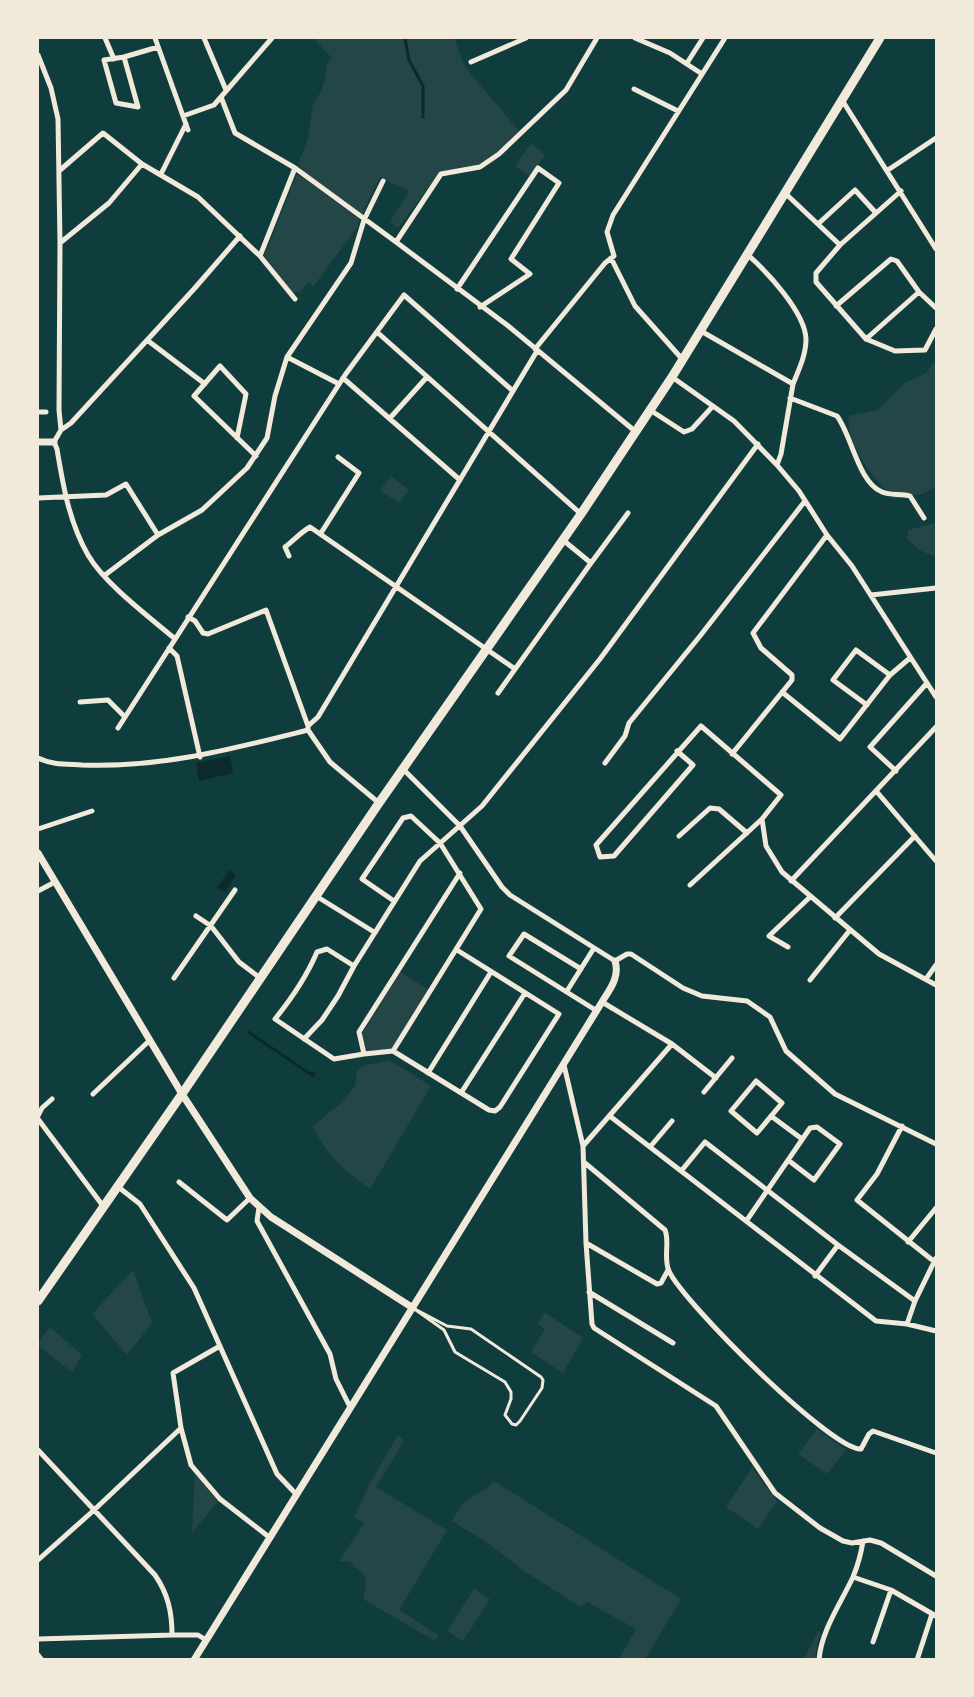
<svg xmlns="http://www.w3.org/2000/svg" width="974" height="1697" font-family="Commissioner,sans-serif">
  <rect width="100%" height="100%" fill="#0f3d3e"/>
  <path fill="#244646" d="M 313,38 L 454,38 L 465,67 L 519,131 C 507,143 494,159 477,165 C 465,170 451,168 439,173 L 398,228 L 390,222 L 409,191 L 380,177 L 362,214 L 305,173 L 298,164 L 308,138 L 313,104 L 320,93 L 325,79 L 327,64 L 332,58 Z
    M 531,143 L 545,155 L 530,177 L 515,166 Z
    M 299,175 L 359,219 L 358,226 L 313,287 L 309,282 L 300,292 L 292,292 L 265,257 L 265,254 L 296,176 Z
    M 935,361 L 936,487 L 922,494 L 894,499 C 872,476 849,450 848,416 L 878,410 L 905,383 L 926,373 Z
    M 391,476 L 409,490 L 399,503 L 380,490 Z
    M 936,523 L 936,557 L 919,550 L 907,538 L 908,530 Z
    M 400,972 L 428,989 L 393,1051 L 365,1051 L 362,1034 Z
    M 389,1060 L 431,1086 L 370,1189 C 343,1169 327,1157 313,1126 L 340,1104 L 355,1086 L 357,1071 L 363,1066 Z
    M 133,1270 L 152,1323 L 127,1355 L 92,1314 Z
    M 544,1312 L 583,1338 L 563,1373 L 531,1352 L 545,1329 L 538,1324 Z
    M 50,1327 L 82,1355 L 72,1372 L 38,1346 L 38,1343 Z
    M 817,1429 L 846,1450 L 827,1474 L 798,1454 Z
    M 398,1435 L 404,1441 L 376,1487 L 447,1530 L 399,1610 L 438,1635 L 435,1641 L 363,1599 L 366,1588 L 365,1576 L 350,1562 L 339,1561 L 364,1523 L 354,1517 L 371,1481 Z
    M 752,1468 L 777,1501 L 758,1529 L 726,1507 Z
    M 195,1473 L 218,1501 L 192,1533 Z
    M 494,1481 L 681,1599 L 645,1659 L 619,1659 L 636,1629 L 587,1602 L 581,1607 L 524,1571 L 489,1544 L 452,1521 L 462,1504 L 488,1487 Z
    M 474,1589 L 490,1599 L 463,1641 L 447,1631 Z
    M 818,1631 L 821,1634 L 817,1644 L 816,1659 L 804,1659 Z"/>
  <path fill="#0a2a2b" d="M 230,756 L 233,773 L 199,781 L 196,763 Z
    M 229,870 L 236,875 L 225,892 L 217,888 Z
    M 248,1030 L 310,1072 L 315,1072 L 315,1077 L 312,1077 L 247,1033 Z"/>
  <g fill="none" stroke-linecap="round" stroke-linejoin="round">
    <path stroke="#0a2a2b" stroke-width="3" d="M 405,38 L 409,60 L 423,86 L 423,117"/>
    <path stroke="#f1e9da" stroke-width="3" d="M 413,1308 L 447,1326 L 471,1329 L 541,1377 L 543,1380 L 542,1388 L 520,1421 L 516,1425 L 512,1424 L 505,1415 L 511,1399 L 511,1392 L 505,1382 L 455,1352 L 444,1330 Z"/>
    <path stroke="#f1e9da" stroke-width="5" d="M 105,38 L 114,59
      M 155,38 L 188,130
      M 204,38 L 226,90
      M 635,38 L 670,53 L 702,74
      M 38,55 L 51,88 L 58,119 L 60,243 L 59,410 L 61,430 L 54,442 L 57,449 C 63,485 69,522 88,555 C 105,584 148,616 174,638
      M 124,57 L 138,107 L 116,103 L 104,60 L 124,57 L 158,47
      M 471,62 L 526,38
      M 687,63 L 703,38
      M 634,89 L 678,111
      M 221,97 L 235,133 L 295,168 L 260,256
      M 842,100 L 936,249
      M 183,116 L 214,105 L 272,38
      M 295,168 L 396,242 L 441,174 L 480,167 L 499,154 L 566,90 L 597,38
      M 888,170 L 936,138
      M 59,171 L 103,133 L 142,164 L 198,197 L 260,256 L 295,299
      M 161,174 L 186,124
      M 901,191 L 840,245 L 816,273 L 816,282 L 866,339 L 895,351 L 925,350 L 936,329
      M 785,193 L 840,245
      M 818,224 L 855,190 L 876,213
      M 396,242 L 507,325 L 636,432
      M 60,243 L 109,203 L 142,164
      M 748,255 C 767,272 805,312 806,339 C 806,355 799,369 793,384
      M 611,258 L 635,306 L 683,360
      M 457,289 L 538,168 L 559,183 L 511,259 L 530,274 L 480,307
      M 836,306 L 891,259 L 897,261 L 919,292 L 936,308
      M 701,331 L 793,384 L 781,454 L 777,465
      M 377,332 L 581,514
      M 866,339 L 919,292
      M 147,340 L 205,384
      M 535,349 L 605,263 L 614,256 L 607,232 L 613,215 L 725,38
      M 287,357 L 339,384
      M 672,377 L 734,421 L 777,465 L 799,491 L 827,535 L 852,566 L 936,697
      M 343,378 L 460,480
      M 790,398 L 837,416 C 852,436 858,482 882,492 C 891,496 901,493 910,496 L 924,518
      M 650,410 L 684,432 L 692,429 L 713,406
      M 38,412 L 46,412
      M 390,418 L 427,377
      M 61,430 L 71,423 L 194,289 L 240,236
      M 237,438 L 246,394 L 220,366 L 194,396 L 256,456
      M 38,498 L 106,495 L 126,484 L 158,535
      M 321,533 L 359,473 L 338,457
      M 289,556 L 285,547 C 294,540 300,533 310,527 L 515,669
      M 591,563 L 628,513
      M 105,575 L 158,535 L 202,510 L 247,468 L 267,438 L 275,396 L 287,357 L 351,263 L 364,220 L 383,181
      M 871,595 L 936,588
      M 188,617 L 195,621 L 203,633 L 208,634 L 266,610 L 308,726
      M 169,648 L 177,656 L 200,757
      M 782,692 L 840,739 L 890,675 L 910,658
      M 498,693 L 591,563 L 563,540
      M 80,702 L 108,700 L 125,717
      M 867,705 L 833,680 L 856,650 L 890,675
      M 118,728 L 345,375 L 404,295 L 513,391
      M 308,730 L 330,762 L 379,803
      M 677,751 L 693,765 L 614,856 L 600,857 L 596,845 L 701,726 L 781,795 L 762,819 L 766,846 L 782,872 L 879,954 L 936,985
      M 732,754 L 792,680 L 792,675 L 761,648 L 753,633 L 827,535
      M 38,758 C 52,765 67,764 82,765 C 161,768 232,749 308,730 L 308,726 L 318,717 L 537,351
      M 605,763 L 625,736 L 629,723 L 700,636 L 805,501
      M 403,769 L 460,826 L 502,887 L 510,895 L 615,961 L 627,954 L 631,954 L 683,988 L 702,996 L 747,1001 L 770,1017 L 786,1051 L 835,1094 L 936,1144
      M 896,771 L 870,747 L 927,683
      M 877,792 L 936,861
      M 38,829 L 92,811
      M 679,836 L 710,808 L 719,809 L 747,833
      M 791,881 L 936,727
      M 690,885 L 762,819
      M 38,891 L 55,882
      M 316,896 L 374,932
      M 196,916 L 211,926 L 239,962 L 260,978
      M 835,918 L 915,836
      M 788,947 L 769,936 L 810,897
      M 354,966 L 327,949 L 317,952 C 306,978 292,998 275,1019 L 334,1059 L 364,1054 L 393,1051 L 489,1110 L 495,1111 L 500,1107 L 559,1014 L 457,950
      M 581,969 L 524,934 L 509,956 L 597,1011
      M 174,978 L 235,890
      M 926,979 L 936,965
      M 810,980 L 850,930
      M 567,991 L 594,948
      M 602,1002 L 672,1044 L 716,1078
      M 304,1039 L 322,1020 L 338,996 L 354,966 L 420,861 L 482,806 L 600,659 L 758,444
      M 393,1051 L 481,909 L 440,843 L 411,816 L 403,818 L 362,879 L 394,901
      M 364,1054 L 359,1032 L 460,873
      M 564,1065 L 583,1146 L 586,1243 L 592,1324 L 594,1328 L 716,1406 L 775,1493 L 820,1528 L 843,1541 L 852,1543 L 870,1540 L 881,1543 L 936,1576
      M 428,1073 L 491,972
      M 756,1081 L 782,1103 L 757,1133 L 731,1111 Z
      M 704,1092 L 732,1058
      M 461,1093 L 525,993
      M 93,1094 L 150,1040
      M 38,1116 L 42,1108 L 52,1099
      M 771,1116 L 802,1139
      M 611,1117 L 876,1321 L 907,1324 L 936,1331
      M 38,1119 L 103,1206
      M 902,1126 L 877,1174 L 857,1200 L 936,1263
      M 583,1146 L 672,1044
      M 650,1147 L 672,1121
      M 585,1163 L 665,1230 C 670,1242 663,1258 669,1271 C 682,1301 832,1451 861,1449 L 869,1434 L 873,1431 L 936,1453
      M 682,1170 L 705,1142 L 838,1245 L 915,1301
      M 179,1182 L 227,1220 L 250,1198
      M 117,1186 L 140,1204 L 194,1288 L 277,1474 L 296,1494
      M 259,1207 L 257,1221 L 330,1354 L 336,1379 L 350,1407
      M 747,1220 L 810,1128 L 817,1127 L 840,1144 L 814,1180 L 788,1160
      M 908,1242 L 936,1208
      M 586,1243 L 657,1284 L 661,1283 L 668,1270
      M 815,1276 L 838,1245
      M 589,1292 L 673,1343
      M 907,1324 L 915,1301 L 936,1258
      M 220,1346 L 173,1373 L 181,1428 L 191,1465 L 220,1499 L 269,1537
      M 38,1450 L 155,1575 C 168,1594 172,1612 172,1635 L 198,1635 L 206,1640
      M 38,1560 L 93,1511 L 181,1428
      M 853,1577 L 891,1590 L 936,1616
      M 38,1639 L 172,1635
      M 873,1642 L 891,1590
      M 38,1655 L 42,1660
      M 819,1660 C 821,1631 841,1603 853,1577 C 858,1565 861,1554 863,1541
      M 917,1660 L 932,1614"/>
    <path stroke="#f1e9da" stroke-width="7" d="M 38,442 L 54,442
      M 38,853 L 182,1094 L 250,1198 L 271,1217 L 413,1308
      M 194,1660 L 602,1002 C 610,989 620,977 615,961"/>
    <path stroke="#f1e9da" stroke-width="9" d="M 38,1301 L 182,1094 L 379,803 L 581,514 L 672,377 L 880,38"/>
  </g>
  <rect width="974" height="1697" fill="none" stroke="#f1e9da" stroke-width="78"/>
</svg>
